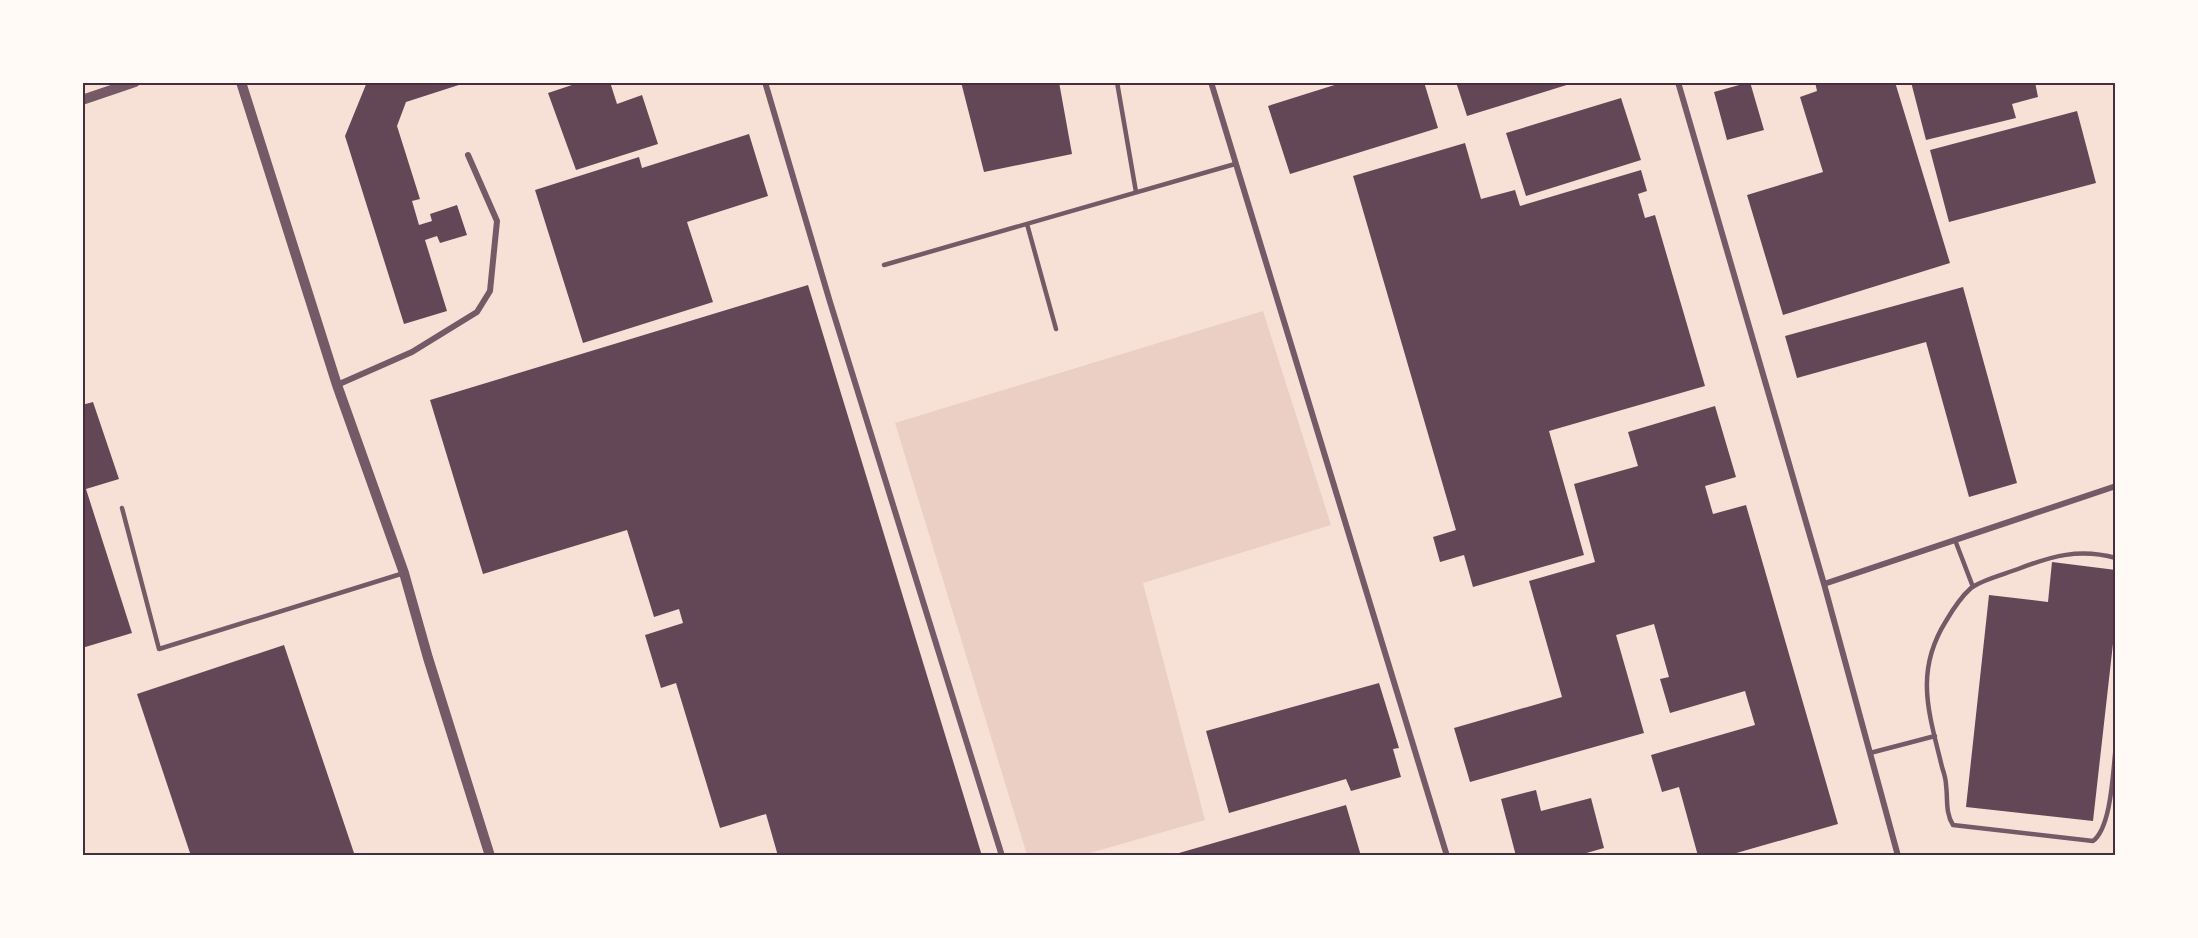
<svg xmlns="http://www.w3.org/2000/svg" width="2198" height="938" font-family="Lora,serif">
  <rect width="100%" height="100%" fill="#f7e1d7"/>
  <path fill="#ebcfc5" d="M 1263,311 L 1331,525 L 1143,583 L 1205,820 L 1083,855 L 1027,855 L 895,423 Z"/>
  <path fill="#644757" d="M 367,82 L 468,82 L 406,102 L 397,126 L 420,199 L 412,201 L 419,225 L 432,221 L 430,214 L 457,205 L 467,235 L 440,243 L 437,236 L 425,240 L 447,311 L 404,324 L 345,136 Z
    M 581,82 L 610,82 L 617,104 L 642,95 L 658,144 L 576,170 L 548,93 Z
    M 961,82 L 1059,82 L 1072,154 L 984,172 Z
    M 1344,82 L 1424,82 L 1438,128 L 1290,174 L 1268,106 Z
    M 1456,82 L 1573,82 L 1573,83 L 1467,116 Z
    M 1750,82 L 1764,130 L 1727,140 L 1714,92 Z
    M 1815,82 L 1895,82 L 1950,263 L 1783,315 L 1747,195 L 1823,172 L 1800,97 L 1817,91 Z
    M 1911,82 L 2035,82 L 2038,97 L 2012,104 L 2016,118 L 1926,140 Z
    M 1621,98 L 1641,160 L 1526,196 L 1506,133 Z
    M 2077,111 L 2096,183 L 1949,222 L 1930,150 Z
    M 749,134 L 768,196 L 687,222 L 713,302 L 583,343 L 535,190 L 639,157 L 642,168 Z
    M 1465,143 L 1481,199 L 1515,190 L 1520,206 L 1641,170 L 1647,191 L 1638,194 L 1645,218 L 1655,215 L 1705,386 L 1549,431 L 1584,555 L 1473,587 L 1464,555 L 1440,562 L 1433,537 L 1456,530 L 1353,176 Z
    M 808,285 L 982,856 L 778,856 L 766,814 L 720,828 L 676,683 L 661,688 L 645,635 L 683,623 L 679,609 L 654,617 L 627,530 L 483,574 L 430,400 Z
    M 1963,287 L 2017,483 L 1969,497 L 1926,342 L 1797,378 L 1785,336 Z
    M 93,402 L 119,479 L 86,489 L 132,633 L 82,648 L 82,405 Z
    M 1715,406 L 1736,477 L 1705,486 L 1713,514 L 1746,505 L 1838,824 L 1726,856 L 1698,856 L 1679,787 L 1662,792 L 1651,755 L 1755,725 L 1745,691 L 1670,713 L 1660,679 L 1669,677 L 1654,624 L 1616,635 L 1644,733 L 1470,782 L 1454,728 L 1562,697 L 1529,581 L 1595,562 L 1574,484 L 1638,466 L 1628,432 Z
    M 2052,562 L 2116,570 L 2116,617 L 2093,821 L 1966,807 L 1989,595 L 2048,602 Z
    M 284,645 L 355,856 L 191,856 L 137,694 Z
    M 1379,683 L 1399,748 L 1393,749 L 1401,777 L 1351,791 L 1346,779 L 1229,813 L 1206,731 Z
    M 1536,790 L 1541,811 L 1591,798 L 1604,848 L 1576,856 L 1516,856 L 1501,799 Z
    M 1346,805 L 1361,856 L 1172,856 L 1172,855 Z"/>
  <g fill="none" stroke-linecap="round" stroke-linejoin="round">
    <path stroke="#755966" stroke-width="4.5" d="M 1117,82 L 1136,192
      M 1027,224 L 1056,329
      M 884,265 L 1235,164
      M 122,508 L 159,649 L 404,573
      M 1955,540 L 1973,587
      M 2116,558 C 2079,548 2052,556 2018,569 C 2005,574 1981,580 1971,588 C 1961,597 1953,609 1946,621 C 1914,672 1929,713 1942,767 C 1944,773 1946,779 1946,785 C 1948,799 1945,812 1953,825 L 2093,841 C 2112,827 2113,768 2116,745
      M 1870,753 L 1935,736"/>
    <path stroke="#755966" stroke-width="6" d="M 765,82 L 830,302 L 1002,856
      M 1211,82 L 1447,856
      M 1678,82 L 1824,584 L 1898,856
      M 337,385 L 412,352 L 477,312 L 490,291 L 497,221 L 468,155
      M 1824,584 L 2116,486"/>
    <path stroke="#755966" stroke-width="10" d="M 241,82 L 337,385 L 404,573 L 428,658 L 490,856
      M 82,100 L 135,82"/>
  </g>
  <rect width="2198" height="938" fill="none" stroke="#fffaf5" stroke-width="168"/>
  <rect x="84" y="84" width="2030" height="770" fill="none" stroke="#4a2c40" stroke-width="2"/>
</svg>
